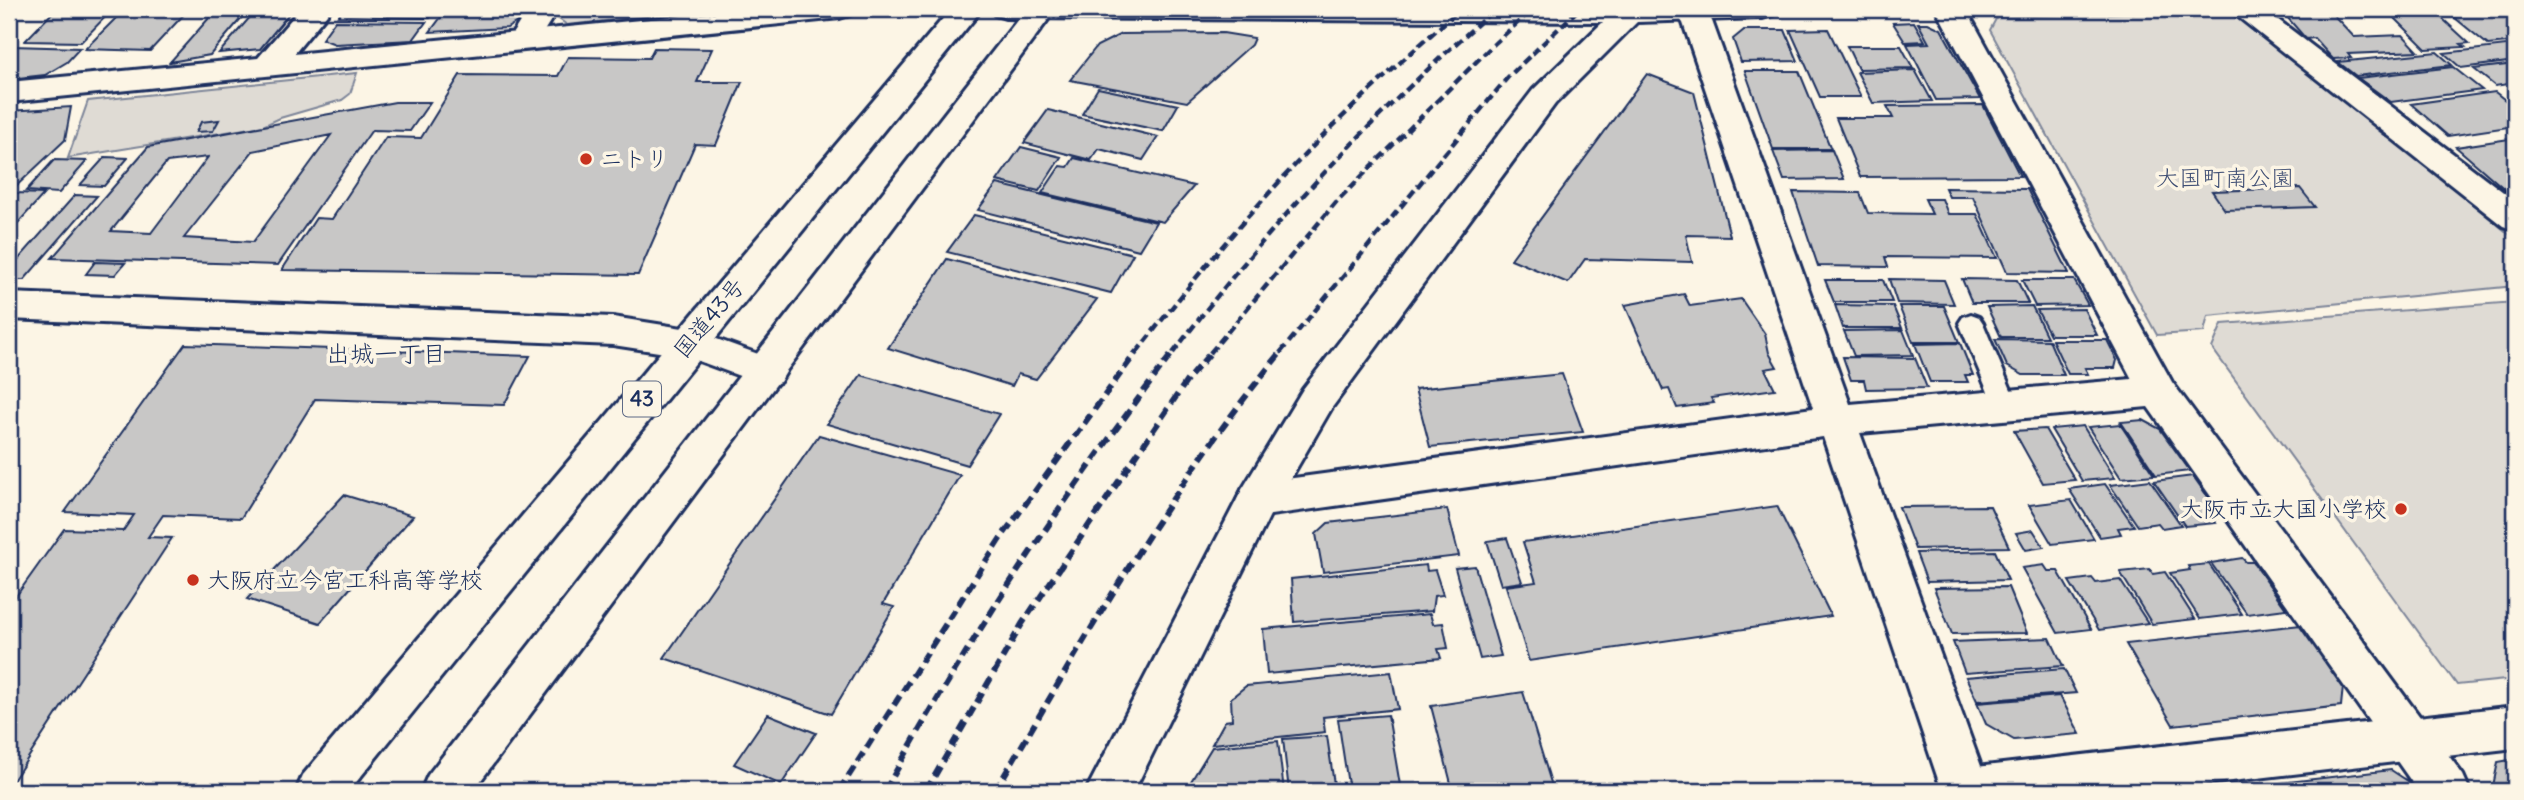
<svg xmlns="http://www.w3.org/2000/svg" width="2524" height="800" font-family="Delius,'Klee One',sans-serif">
  <rect width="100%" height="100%" fill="#fcf5e5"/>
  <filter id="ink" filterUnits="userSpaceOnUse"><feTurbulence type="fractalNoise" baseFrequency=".0143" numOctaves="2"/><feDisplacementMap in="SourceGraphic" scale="14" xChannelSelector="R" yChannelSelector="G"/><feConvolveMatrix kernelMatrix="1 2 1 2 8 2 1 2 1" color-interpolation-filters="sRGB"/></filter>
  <g filter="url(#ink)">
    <path fill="#dfdbd4" stroke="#7d8599" stroke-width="2" d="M 560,9 L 716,9 L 567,25 L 555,16 Z
      M 2214,10 L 2239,18 L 2323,82 L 2515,239 L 2515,286 L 2208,316 L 2204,332 L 2157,335 L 1990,30 L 1997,17 Z
      M 357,73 L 350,94 L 342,100 L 280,118 L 263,126 L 68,158 L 88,101 Z
      M 2515,302 L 2515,679 L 2457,685 L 2212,348 L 2222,324 Z"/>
    <path fill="#c8c7c6" stroke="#1b2f5e" stroke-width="2" fill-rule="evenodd" d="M 56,9 L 113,9 L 81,42 L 25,41 Z
      M 125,9 L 189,9 L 150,51 L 85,49 Z
      M 217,9 L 249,9 L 210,55 L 170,62 Z
      M 257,9 L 293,9 L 260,49 L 219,53 Z
      M 343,9 L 436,9 L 430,18 L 338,16 Z
      M 447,9 L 525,9 L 517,22 L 507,28 L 430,32 Z
      M 2280,9 L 2328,9 L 2354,37 L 2403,35 L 2418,51 L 2348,54 L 2351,58 L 2333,59 L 2314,38 L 2306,39 Z
      M 2379,9 L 2432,9 L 2469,43 L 2461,44 L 2465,47 L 2426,49 L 2391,14 L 2385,14 Z
      M 2444,9 L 2515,9 L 2515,42 L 2488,45 Z
      M 335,21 L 426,22 L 413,40 L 335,44 L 322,39 Z
      M 1914,22 L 1925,41 L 1905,42 L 1893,23 Z
      M 1918,23 L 1928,23 L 1941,29 L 1980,99 L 1936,100 L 1907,44 L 1929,43 Z
      M 1828,29 L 1861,97 L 1820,97 L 1790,30 Z
      M 1744,30 L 1785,30 L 1798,61 L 1741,62 L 1733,39 Z
      M 1223,33 L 1254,38 L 1251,45 L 1187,102 L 1070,80 L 1097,46 L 1121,34 Z
      M 2515,45 L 2515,61 L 2461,68 L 2444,53 Z
      M 12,46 L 80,48 L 67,62 L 45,75 L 9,79 L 9,49 Z
      M 1847,46 L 1901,46 L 1913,68 L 1858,69 Z
      M 654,48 L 712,49 L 697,82 L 742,82 L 716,145 L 695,144 L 638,275 L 282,270 L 316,218 L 332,219 L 386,137 L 421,138 L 460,75 L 558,76 L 568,57 L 649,58 Z
      M 2437,52 L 2452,65 L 2356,76 L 2338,62 Z
      M 2515,64 L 2515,83 L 2495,86 L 2474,69 Z
      M 2453,67 L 2482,90 L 2391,102 L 2358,78 Z
      M 1915,70 L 1932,101 L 1873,103 L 1857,72 Z
      M 1745,71 L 1799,71 L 1831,149 L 1773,149 Z
      M 1647,74 L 1694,92 L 1730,236 L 1686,235 L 1692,262 L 1585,259 L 1568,283 L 1511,259 Z
      M 1098,88 L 1178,105 L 1163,131 L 1082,114 Z
      M 2495,92 L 2515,108 L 2515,126 L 2448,136 L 2411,104 Z
      M 395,102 L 430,102 L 410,131 L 372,130 L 278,265 L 52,258 L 148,147 ZM 331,135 L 253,242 L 184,238 L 253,151 ZM 208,157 L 151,233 L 111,231 L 167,162 Z
      M 1983,105 L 2020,176 L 1860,177 L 1836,118 L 1893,118 L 1887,106 Z
      M 71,107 L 65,140 L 9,193 L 9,111 Z
      M 1048,110 L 1158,137 L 1143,160 L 1099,149 L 1091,160 L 1024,143 Z
      M 219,120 L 213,131 L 196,132 L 201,122 Z
      M 2509,139 L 2515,144 L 2515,198 L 2456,147 Z
      M 1021,147 L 1061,157 L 1039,191 L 997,181 Z
      M 1832,150 L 1844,179 L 1784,180 L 1773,151 Z
      M 105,157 L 128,158 L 104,186 L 80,185 Z
      M 1074,158 L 1194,186 L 1163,222 L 1042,193 L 1060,166 L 1068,167 Z
      M 54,160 L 87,161 L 59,193 L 26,191 Z
      M 997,184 L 1156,222 L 1139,250 L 978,210 Z
      M 1945,188 L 2027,189 L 2069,273 L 2007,272 L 1973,197 L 1949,197 Z
      M 2300,188 L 2315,207 L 2225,210 L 2212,191 Z
      M 1793,192 L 1860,193 L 1868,213 L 1932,214 L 1925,199 L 1942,199 L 1948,214 L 1977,214 L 1997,258 L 1885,257 L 1888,267 L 1818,266 Z
      M 15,193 L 44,194 L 9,233 L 9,200 Z
      M 75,195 L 97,196 L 24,280 L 9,280 L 9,270 Z
      M 974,215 L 1133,254 L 1111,293 L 947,252 Z
      M 947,259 L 1097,299 L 1036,379 L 1018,374 L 1012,386 L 888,348 Z
      M 95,262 L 125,263 L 115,275 L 86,274 Z
      M 1889,279 L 1944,280 L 1954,304 L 1897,303 Z
      M 1962,279 L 2017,280 L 2028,303 L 1972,303 Z
      M 1825,280 L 1883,280 L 1892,302 L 1834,302 Z
      M 2022,280 L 2074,280 L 2088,305 L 2035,306 Z
      M 1684,294 L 1690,306 L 1741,299 L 1765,334 L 1769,353 L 1777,367 L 1765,369 L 1775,389 L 1711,398 L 1714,403 L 1677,408 L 1669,389 L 1663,390 L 1625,305 Z
      M 1835,305 L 1893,306 L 1902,328 L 1843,328 Z
      M 1899,306 L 1944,306 L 1959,342 L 1913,342 Z
      M 2032,306 L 2047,337 L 2001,337 L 1987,307 Z
      M 2084,309 L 2097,335 L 2050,335 L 2037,310 Z
      M 1903,330 L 1913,355 L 1854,356 L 1844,331 Z
      M 1995,339 L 2049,340 L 2064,375 L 2023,375 L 2007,366 Z
      M 2052,340 L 2107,340 L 2117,360 L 2115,368 L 2085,368 L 2088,374 L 2068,374 Z
      M 1960,343 L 1973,375 L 1965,375 L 1968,382 L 1930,382 L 1915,344 Z
      M 185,344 L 530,356 L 504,405 L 315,399 L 241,518 L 163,515 L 148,537 L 172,538 L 9,787 L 9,606 L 64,529 L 123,531 L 134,515 L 65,512 Z
      M 1843,357 L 1915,358 L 1927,388 L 1866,389 L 1864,380 L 1851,380 Z
      M 1562,374 L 1583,432 L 1430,447 L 1415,389 Z
      M 861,375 L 999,414 L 967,465 L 827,424 Z
      M 2143,420 L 2160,429 L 2190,471 L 2156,475 L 2121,422 Z
      M 2120,424 L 2154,475 L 2121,478 L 2088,427 Z
      M 2083,426 L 2115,478 L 2082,481 L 2051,429 Z
      M 2045,429 L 2075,480 L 2043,483 L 2014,431 Z
      M 819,435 L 960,475 L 883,604 L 894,607 L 831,714 L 664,658 Z
      M 2193,476 L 2222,517 L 2213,518 L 2216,523 L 2185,526 L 2154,481 Z
      M 2150,480 L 2181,525 L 2162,528 L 2158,523 L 2138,526 L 2110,485 Z
      M 2105,484 L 2134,526 L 2118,528 L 2121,534 L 2100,537 L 2069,489 Z
      M 344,495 L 413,516 L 320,623 L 247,599 Z
      M 2071,500 L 2094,539 L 2052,544 L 2029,505 Z
      M 1777,506 L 1831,616 L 1529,661 L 1506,586 L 1536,582 L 1523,542 Z
      M 1990,506 L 2009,547 L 1915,549 L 1899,507 Z
      M 1447,509 L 1459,556 L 1323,572 L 1316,534 L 1328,523 Z
      M 2033,530 L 2044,547 L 2026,550 L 2016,533 Z
      M 1507,538 L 1522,582 L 1501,585 L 1487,541 Z
      M 1995,551 L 2008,580 L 1927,582 L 1916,553 Z
      M 2242,558 L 2246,562 L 2253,562 L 2286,609 L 2247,614 L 2211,563 Z
      M 2209,564 L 2242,614 L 2200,619 L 2170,573 L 2190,570 L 2188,566 Z
      M 1426,565 L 1427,571 L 1435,570 L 1443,595 L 1434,596 L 1432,611 L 1294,622 L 1291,579 Z
      M 2044,565 L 2048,571 L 2058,571 L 2091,629 L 2058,633 L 2022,568 Z
      M 1475,566 L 1501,656 L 1480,659 L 1455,568 Z
      M 2150,569 L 2153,574 L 2165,572 L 2195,619 L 2152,624 L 2120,572 Z
      M 2092,578 L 2096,583 L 2120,580 L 2148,623 L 2099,630 L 2069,581 Z
      M 2008,587 L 2027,633 L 1952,634 L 1934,588 Z
      M 1430,614 L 1433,624 L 1443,623 L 1448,648 L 1438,649 L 1441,658 L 1267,674 L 1263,629 Z
      M 2301,625 L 2343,686 L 2341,706 L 2173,725 L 2126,644 Z
      M 2050,638 L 2063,666 L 1965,673 L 1953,642 Z
      M 2064,669 L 2076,693 L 1977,701 L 1966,677 Z
      M 1391,672 L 1398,709 L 1323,717 L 1325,732 L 1212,744 L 1225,721 L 1232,720 L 1231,698 L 1246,686 Z
      M 1523,692 L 1552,786 L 1519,791 L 1453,791 L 1431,706 Z
      M 2060,696 L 2080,734 L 2014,740 L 1986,724 L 1977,703 Z
      M 768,714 L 816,733 L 781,785 L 734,764 Z
      M 1388,715 L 1401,791 L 1349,791 L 1338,719 Z
      M 1327,736 L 1335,791 L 1289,791 L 1283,739 Z
      M 1278,741 L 1284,791 L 1185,791 L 1212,747 Z
      M 2515,759 L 2515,791 L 2497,791 L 2493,786 L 2498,762 Z
      M 2391,770 L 2423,791 L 2257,791 L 2254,786 Z"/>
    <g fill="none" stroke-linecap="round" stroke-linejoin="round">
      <g stroke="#1b2f5e" stroke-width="6">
        <path id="service" d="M 1971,314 L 1979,317 L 1983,323 L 2017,404 L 2014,411 L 2005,413 L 1996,411 L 1993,404 L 1959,323 L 1963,317 Z"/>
      </g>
      <g stroke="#1b2f5e" stroke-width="6">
        <path id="minor" d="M 528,9 L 558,9 L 535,45 L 524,48 L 513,45 L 509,39 Z
          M 1672,9 L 1703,9 L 1712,21 L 1850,404 L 2132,379 L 1936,9 L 1966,9 L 2172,382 L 2463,775 L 2470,791 L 2418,791 L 2148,407 L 1860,433 L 1990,791 L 1942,791 L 1823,437 L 1257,517 L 1243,512 L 1237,500 L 1243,488 L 1257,483 L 1813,408 L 1683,23 Z
          M 2231,9 L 2264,9 L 2515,201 L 2515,230 L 2503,226 L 2236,15 Z
          M 9,293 L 613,317 L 689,329 L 780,362 L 786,372 L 780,382 L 767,386 L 685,356 L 613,345 L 9,319 Z"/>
      </g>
      <g stroke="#1b2f5e" stroke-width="6">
        <path id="tertiary" d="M 300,9 L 331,9 L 294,54 L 753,9 L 855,9 L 850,15 L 840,18 L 9,102 L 9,82 L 258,58 Z
          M 990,9 L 1778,9 L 1773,15 L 1763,18 L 1637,22 L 1555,104 L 1331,409 L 1273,509 L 1134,791 L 1086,791 L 1243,488 L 1303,389 L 1533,90 L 1603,22 L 1005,18 L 995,15 Z
          M 2515,706 L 2515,748 L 2147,791 L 1935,791 L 1942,775 L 1959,769 Z"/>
      </g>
      <g stroke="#1b2f5e" stroke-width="6">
        <path id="trunk" d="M 951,9 L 982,9 L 349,791 L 296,791 L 303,775 Z
          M 1026,9 L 1056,9 L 473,791 L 421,791 L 428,775 Z"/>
      </g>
      <use href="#service" fill="#fcf5e5" fill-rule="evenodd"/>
      <use href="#minor" fill="#fcf5e5" fill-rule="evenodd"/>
      <use href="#tertiary" fill="#fcf5e5" fill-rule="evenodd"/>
      <use href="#trunk" fill="#fcf5e5" fill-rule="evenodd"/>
      <path stroke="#1b2f5e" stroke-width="4.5" stroke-dasharray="9 4.5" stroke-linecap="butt" d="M 1136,353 C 1196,276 1258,201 1327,132 C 1370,89 1415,49 1460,9
        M 1173,353 C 1270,224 1373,115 1495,9
        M 1210,353 L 1337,201 L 1495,43 L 1533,9
        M 1280,353 L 1508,77 L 1579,9"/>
      <path stroke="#1b2f5e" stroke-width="6" stroke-dasharray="11 6" stroke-linecap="butt" d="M 839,791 L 1000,539 L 1137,351
        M 885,791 C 970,636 1067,492 1174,351
        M 926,791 L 1022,624 L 1188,379 L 1212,351
        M 995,791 C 1084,641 1170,486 1282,351"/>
    </g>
  </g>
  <g fill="#c8321e" stroke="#fcf5e5" stroke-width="2.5">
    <circle cx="586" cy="159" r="7"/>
    <circle cx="2401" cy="509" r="7"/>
    <circle cx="193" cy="580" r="7"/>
  </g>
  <g text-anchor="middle" stroke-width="7" stroke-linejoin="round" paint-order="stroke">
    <rect fill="#fcf5e5" stroke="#5e6a86" stroke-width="2" x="623" y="381.5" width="38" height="35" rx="5"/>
    <g font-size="21" font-weight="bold" fill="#1b2f5e">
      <text x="642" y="406">43</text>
    </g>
    <g font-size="23" fill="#1b2f5e" stroke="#fcf5e5" text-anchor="start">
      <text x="600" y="167">ニトリ</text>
      <text x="2387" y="517" text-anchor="end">大阪市立大国小学校</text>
      <text x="207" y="588">大阪府立今宮工科高等学校</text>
    </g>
    <g font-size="23" fill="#425176" stroke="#fcf5e5">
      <text x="2225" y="186">大国町南公園</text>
    </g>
    <g font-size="23" fill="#1b2f5e" stroke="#fcf5e5">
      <text transform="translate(709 318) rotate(-50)" y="8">国道43号</text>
    </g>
    <g font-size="24" fill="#1b2f5e" stroke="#fcf5e5">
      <text x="386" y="362">出城一丁目</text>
    </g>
  </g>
  <rect width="2524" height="800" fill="none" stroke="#fcf5e5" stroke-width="35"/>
  <rect x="18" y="18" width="2489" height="765" fill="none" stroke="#1b2f5e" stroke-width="2.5" filter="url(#ink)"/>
</svg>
